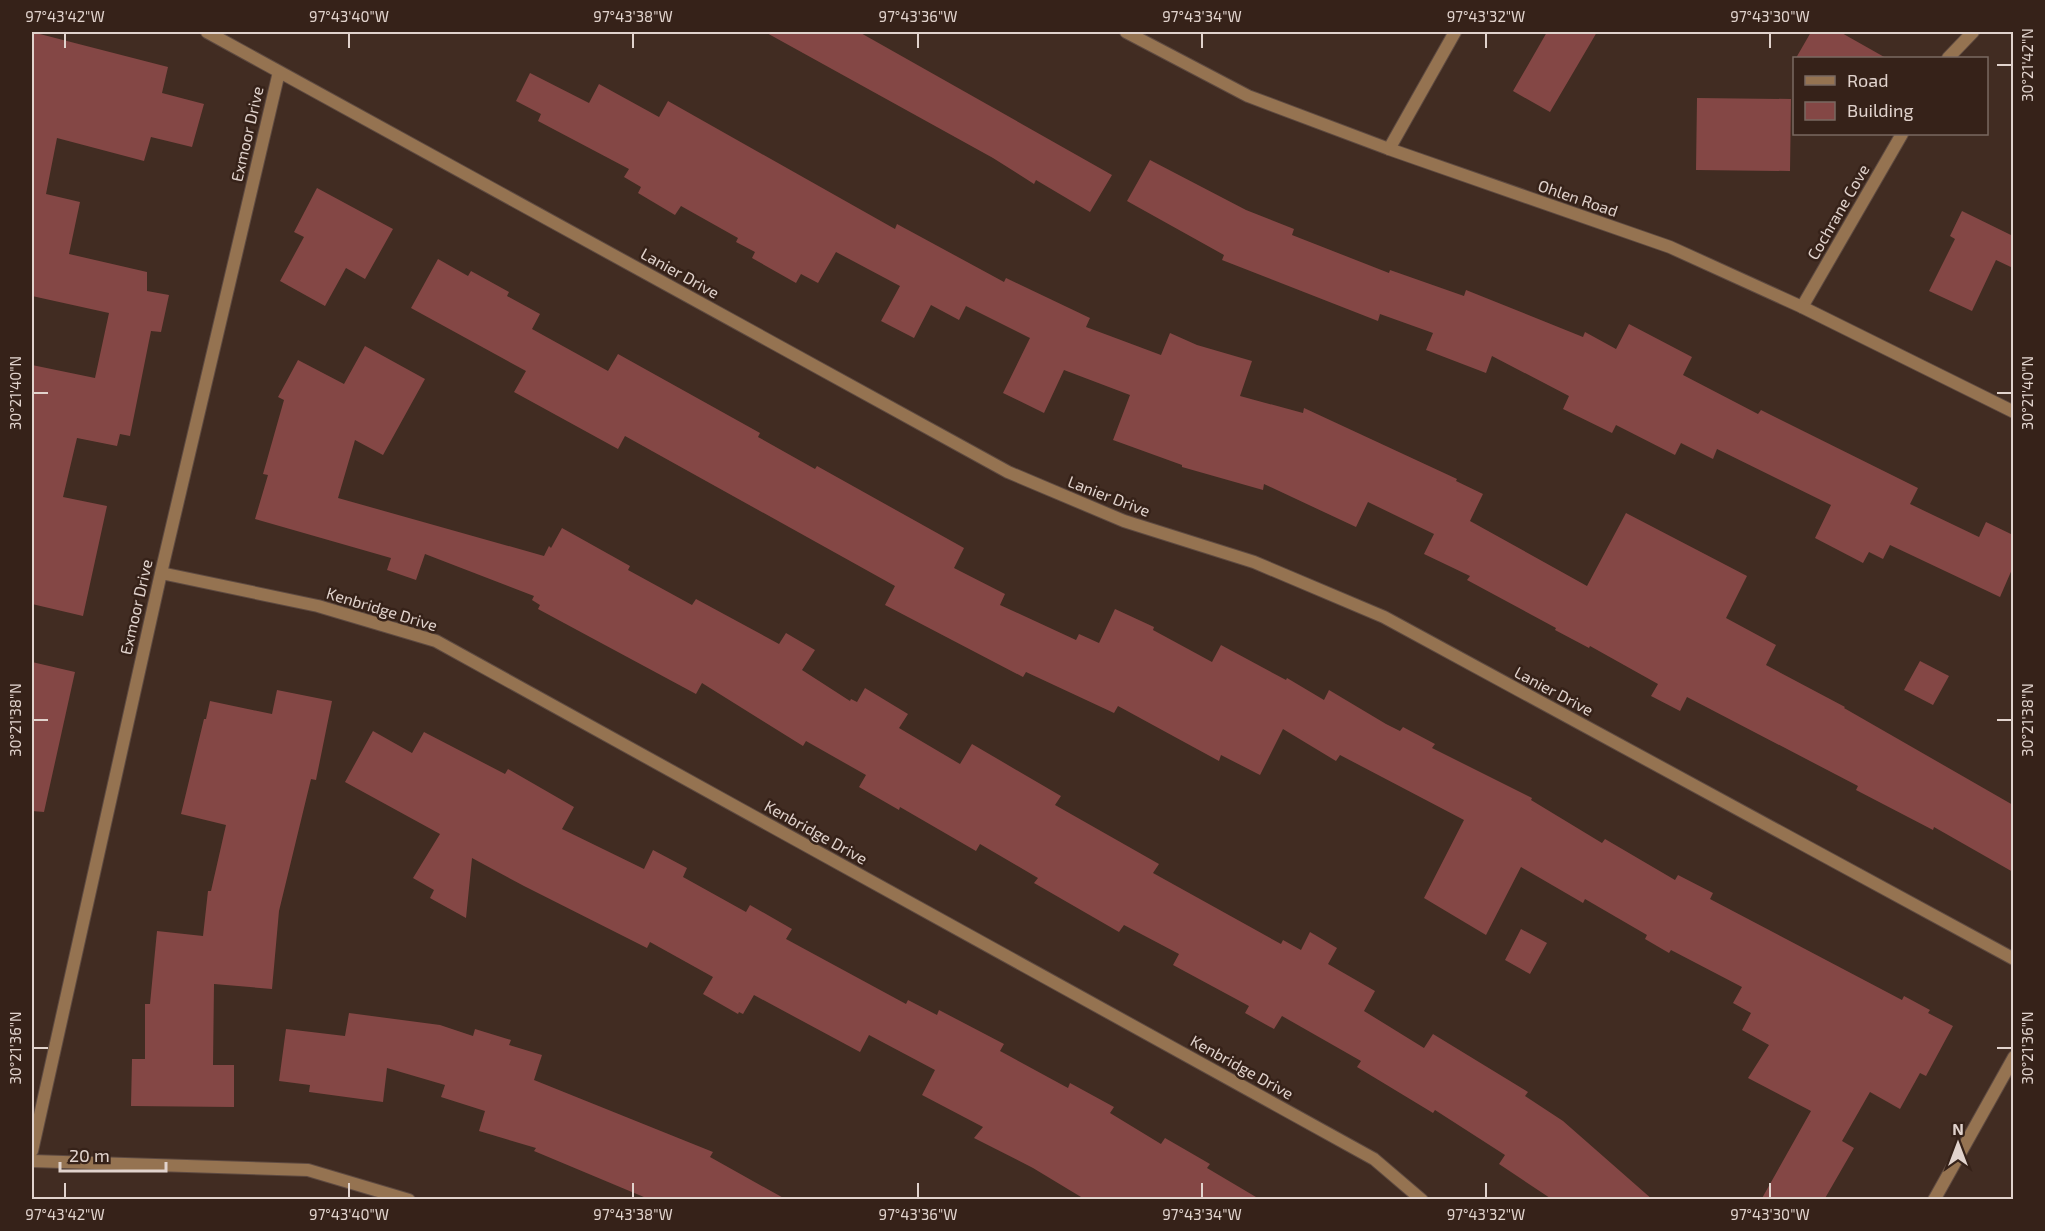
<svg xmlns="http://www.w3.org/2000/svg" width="2045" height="1231" font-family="'Exo 2',sans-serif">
  <rect width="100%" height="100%" fill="#412c22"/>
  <path fill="#844745" d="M 32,32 L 168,67 L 162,93 L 204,104 L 192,147 L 151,137 L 144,161 L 57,138 L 46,194 L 80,202 L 69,254 L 147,272 L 147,291 L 169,295 L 161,332 L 151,331 L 130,436 L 120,434 L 117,446 L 77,438 L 63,497 L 107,506 L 83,616 L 32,604 L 32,365 L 95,378 L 109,313 L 32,296 Z
    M 765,32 L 859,32 L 1112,175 L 1090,212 L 1036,180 L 1034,184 L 993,158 Z
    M 1547,32 L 1597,32 L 1550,112 L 1513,91 Z
    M 1811,32 L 1840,32 L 1886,58 L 1796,58 Z
    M 530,73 L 589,103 L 599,84 L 659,117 L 668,101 L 895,229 L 897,224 L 1004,282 L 1006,278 L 1090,318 L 1086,327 L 1161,355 L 1170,333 L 1197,345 L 1252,361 L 1240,396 L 1303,413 L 1304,408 L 1457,479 L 1456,481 L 1483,494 L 1470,521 L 1587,586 L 1626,513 L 1747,576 L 1726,618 L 1776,645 L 1766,665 L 1845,707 L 1844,708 L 2013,805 L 2013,872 L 1934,827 L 1933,830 L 1856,790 L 1858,786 L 1687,697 L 1680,711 L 1651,696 L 1658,684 L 1590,646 L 1589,648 L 1555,630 L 1556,628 L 1467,580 L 1470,576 L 1424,554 L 1434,534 L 1368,502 L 1356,527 L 1264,484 L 1263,490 L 1182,467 L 1182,465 L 1113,440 L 1130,395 L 1064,370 L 1044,413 L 1003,393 L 1030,338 L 966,306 L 959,320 L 931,305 L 914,338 L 881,321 L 900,286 L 836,252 L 818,283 L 801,274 L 796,283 L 752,258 L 755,252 L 736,242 L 738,238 L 681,206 L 675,215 L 638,193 L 641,187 L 624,177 L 629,169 L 538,121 L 541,114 L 516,101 Z
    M 1697,98 L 1791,99 L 1790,171 L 1696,170 Z
    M 1150,160 L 1246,210 L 1294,229 L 1292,235 L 1389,273 L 1390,270 L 1464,296 L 1466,290 L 1583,337 L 1585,332 L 1616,349 L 1629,324 L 1692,357 L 1683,375 L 1758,414 L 1761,410 L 1918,488 L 1910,504 L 1979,537 L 1986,522 L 2013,535 L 2013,567 L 2000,597 L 1890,545 L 1883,559 L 1869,552 L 1863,563 L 1815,538 L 1831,505 L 1717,449 L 1713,459 L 1681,443 L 1675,455 L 1616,425 L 1612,433 L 1563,409 L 1569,396 L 1492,356 L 1486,373 L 1426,350 L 1433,333 L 1380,314 L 1378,321 L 1222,260 L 1224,255 L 1127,201 Z
    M 317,188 L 393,229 L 365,279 L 346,268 L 325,306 L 280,281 L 304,237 L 294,232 Z
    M 1962,211 L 2013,236 L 2013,268 L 1996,260 L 1972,311 L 1929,291 L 1955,239 L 1950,236 Z
    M 438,259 L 468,276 L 471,271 L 509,292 L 507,296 L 540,314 L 532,329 L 608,371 L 618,354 L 760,433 L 758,437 L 815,469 L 817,466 L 964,548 L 954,568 L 1005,594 L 1000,605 L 1076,640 L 1079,634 L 1099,643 L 1115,609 L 1154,627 L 1153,630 L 1212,662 L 1221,645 L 1286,680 L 1287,678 L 1324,700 L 1329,690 L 1386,724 L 1400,731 L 1403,727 L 1435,744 L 1432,748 L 1532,798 L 1531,800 L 1602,843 L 1605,839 L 1675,880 L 1678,875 L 1713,893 L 1710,899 L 1902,1000 L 1904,996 L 1930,1010 L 1928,1013 L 1953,1026 L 1926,1076 L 1920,1073 L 1900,1109 L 1870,1092 L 1842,1141 L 1854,1148 L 1824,1200 L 1761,1200 L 1811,1111 L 1748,1078 L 1769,1045 L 1742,1030 L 1751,1013 L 1733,1003 L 1742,987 L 1671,950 L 1669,953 L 1645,939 L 1647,935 L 1585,899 L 1583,903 L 1521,867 L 1486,935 L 1424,898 L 1464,820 L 1340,755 L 1336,761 L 1283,729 L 1260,775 L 1221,755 L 1219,761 L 1118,706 L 1114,713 L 1026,672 L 1023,677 L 885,605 L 895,586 L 625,436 L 618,449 L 514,392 L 526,371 L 411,308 Z
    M 365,346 L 425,379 L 383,455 L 355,440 L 338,498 L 544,556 L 549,546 L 551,548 L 562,528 L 630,566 L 628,570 L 692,605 L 696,599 L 779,644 L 786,633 L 815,650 L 802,670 L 850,701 L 851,699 L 857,702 L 865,688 L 908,714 L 899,728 L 960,764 L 972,744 L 1061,796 L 1055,805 L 1159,864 L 1153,873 L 1281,944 L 1283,940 L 1301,950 L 1310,932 L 1337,948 L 1328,964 L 1375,991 L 1364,1011 L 1424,1048 L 1433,1034 L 1528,1092 L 1525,1096 L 1563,1121 L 1653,1200 L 1553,1200 L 1499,1164 L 1505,1155 L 1435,1110 L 1433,1113 L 1357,1067 L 1361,1061 L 1282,1016 L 1274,1029 L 1245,1013 L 1249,1006 L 1173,965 L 1179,954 L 1124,925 L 1119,932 L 1034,883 L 1038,878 L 980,844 L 976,851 L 900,807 L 899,810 L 859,787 L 866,775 L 806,741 L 803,746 L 702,683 L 696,694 L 590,637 L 538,609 L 540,605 L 532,600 L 534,596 L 425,554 L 416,580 L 387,570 L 391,558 L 255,519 L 268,475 L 263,474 L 284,400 L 278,397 L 298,360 L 344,384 Z
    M 1920,661 L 1949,676 L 1933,705 L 1904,690 Z
    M 32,662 L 75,672 L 44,812 L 32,811 Z
    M 277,690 L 332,701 L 316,780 L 311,779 L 279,911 L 272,989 L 214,984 L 213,1065 L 234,1065 L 234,1107 L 131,1106 L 132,1059 L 145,1059 L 145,1004 L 150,1004 L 157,931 L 203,936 L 208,891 L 211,891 L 226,825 L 181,814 L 204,719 L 206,719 L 210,701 L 272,714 Z
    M 373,731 L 412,753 L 424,732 L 505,774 L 508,769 L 574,807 L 562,829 L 644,869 L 653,850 L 687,868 L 683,877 L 746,912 L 750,905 L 792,929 L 786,939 L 906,1004 L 908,1000 L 937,1015 L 939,1010 L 1004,1044 L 1000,1051 L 1068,1088 L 1070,1083 L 1114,1107 L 1110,1113 L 1161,1144 L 1165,1138 L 1210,1164 L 1207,1168 L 1261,1200 L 1086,1200 L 1033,1168 L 974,1138 L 983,1127 L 922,1095 L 935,1070 L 869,1035 L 860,1052 L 754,995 L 743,1014 L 739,1012 L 738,1014 L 703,994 L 713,977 L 650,942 L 647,948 L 524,886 L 472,858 L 466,918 L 430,898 L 434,890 L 413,878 L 440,834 L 345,782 Z
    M 1521,929 L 1547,943 L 1530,974 L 1505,960 Z
    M 349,1013 L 440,1025 L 473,1036 L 475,1029 L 511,1040 L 509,1045 L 542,1055 L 534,1080 L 713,1152 L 710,1157 L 787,1200 L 651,1200 L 534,1151 L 536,1148 L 479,1131 L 485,1111 L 441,1097 L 445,1085 L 387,1068 L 383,1102 L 309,1092 L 310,1085 L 279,1081 L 286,1029 L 345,1036 Z"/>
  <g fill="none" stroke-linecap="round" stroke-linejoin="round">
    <g stroke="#5e4a41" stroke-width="14">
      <path id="minor" d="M 207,32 L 1008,472 L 1124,521 L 1254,562 L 1384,617 L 2014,959
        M 1948,58 L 1973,32
        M 1389,149 L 1455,32
        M 1802,307 L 1902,134
        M 161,573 L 318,606 L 436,641 L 1374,1159 L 1422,1200
        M 32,1151 L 161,573 L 279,72
        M 1934,1200 L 2014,1057"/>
    </g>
    <g stroke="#5e4a41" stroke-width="14">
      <path id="tertiary" d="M 1126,32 L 1248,96 L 1389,149 L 1670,247 L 1802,307 L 2014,412
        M 32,1161 L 308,1170 L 409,1200"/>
    </g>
    <use href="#minor" stroke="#957351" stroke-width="12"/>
    <use href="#tertiary" stroke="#957351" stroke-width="12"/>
  </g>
  <path fill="none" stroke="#e1d3cd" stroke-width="2" d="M 65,33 L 65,48M 349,33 L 349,48M 633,33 L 633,48M 918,33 L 918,48M 1202,33 L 1202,48M 1486,33 L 1486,48M 1770,33 L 1770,48M 1997,65 L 2012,65M 33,393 L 48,393M 1997,393 L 2012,393M 33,720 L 48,720M 1997,720 L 2012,720M 33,1048 L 48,1048M 1997,1048 L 2012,1048M 65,1183 L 65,1198M 349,1183 L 349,1198M 633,1183 L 633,1198M 918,1183 L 918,1198M 1202,1183 L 1202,1198M 1486,1183 L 1486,1198M 1770,1183 L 1770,1198"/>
  <g text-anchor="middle" stroke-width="5" stroke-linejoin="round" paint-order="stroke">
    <g font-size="16" fill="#e1d3cd" stroke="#362219">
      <text transform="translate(247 134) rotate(-77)" y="6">Exmoor Drive</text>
      <text transform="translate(1578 198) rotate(19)" y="6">Ohlen Road</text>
      <text transform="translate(1838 212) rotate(-60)" y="6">Cochrane Cove</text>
      <text transform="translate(680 273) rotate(29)" y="6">Lanier Drive</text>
      <text transform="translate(1109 496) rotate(21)" y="6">Lanier Drive</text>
      <text transform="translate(136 607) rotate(-77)" y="6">Exmoor Drive</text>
      <text transform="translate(382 609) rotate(17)" y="6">Kenbridge Drive</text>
      <text transform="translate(1554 691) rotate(28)" y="6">Lanier Drive</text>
      <text transform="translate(816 832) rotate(29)" y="6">Kenbridge Drive</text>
      <text transform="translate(1242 1067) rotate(29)" y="6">Kenbridge Drive</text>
    </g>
  </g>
  <rect width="2045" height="1231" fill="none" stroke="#362219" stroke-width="66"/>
  <rect x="1793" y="57" width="195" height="78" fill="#362219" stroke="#7a6961" stroke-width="1.5"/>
  <rect x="1805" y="76" width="30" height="9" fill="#957351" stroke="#7a6961" stroke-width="1.5"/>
  <text x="1847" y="87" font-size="18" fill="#e1d3cd">Road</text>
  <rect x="1805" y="102" width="30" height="18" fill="#844745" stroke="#7a6961" stroke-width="1.5"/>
  <text x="1847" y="117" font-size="18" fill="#e1d3cd">Building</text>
  <g transform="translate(1958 1144)" stroke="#362219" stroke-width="4.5" paint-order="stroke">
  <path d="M0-4.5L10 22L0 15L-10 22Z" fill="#e1d3cd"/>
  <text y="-9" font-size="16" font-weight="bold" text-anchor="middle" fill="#e1d3cd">N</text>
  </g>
  <path d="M60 1162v9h106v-9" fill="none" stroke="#e1d3cd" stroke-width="3"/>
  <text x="69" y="1162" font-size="18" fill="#e1d3cd" stroke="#362219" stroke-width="4.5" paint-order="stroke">20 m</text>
  <rect x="33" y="33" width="1979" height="1165" fill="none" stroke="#e1d3cd" stroke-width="2"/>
  <g font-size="15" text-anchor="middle" fill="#e1d3cd">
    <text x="65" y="22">97°43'42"W</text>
    <text x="349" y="22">97°43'40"W</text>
    <text x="633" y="22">97°43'38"W</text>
    <text x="918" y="22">97°43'36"W</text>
    <text x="1202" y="22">97°43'34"W</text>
    <text x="1486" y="22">97°43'32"W</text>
    <text x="1770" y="22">97°43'30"W</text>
    <text transform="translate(2028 65) rotate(-90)" y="5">30°21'42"N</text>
    <text transform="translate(16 393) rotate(-90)" y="5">30°21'40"N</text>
    <text transform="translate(2028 393) rotate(-90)" y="5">30°21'40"N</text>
    <text transform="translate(16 720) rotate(-90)" y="5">30°21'38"N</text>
    <text transform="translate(2028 720) rotate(-90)" y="5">30°21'38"N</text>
    <text transform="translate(16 1048) rotate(-90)" y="5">30°21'36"N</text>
    <text transform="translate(2028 1048) rotate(-90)" y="5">30°21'36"N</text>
    <text x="65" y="1220">97°43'42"W</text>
    <text x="349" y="1220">97°43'40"W</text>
    <text x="633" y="1220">97°43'38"W</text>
    <text x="918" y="1220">97°43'36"W</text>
    <text x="1202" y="1220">97°43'34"W</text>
    <text x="1486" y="1220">97°43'32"W</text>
    <text x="1770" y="1220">97°43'30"W</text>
  </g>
</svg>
